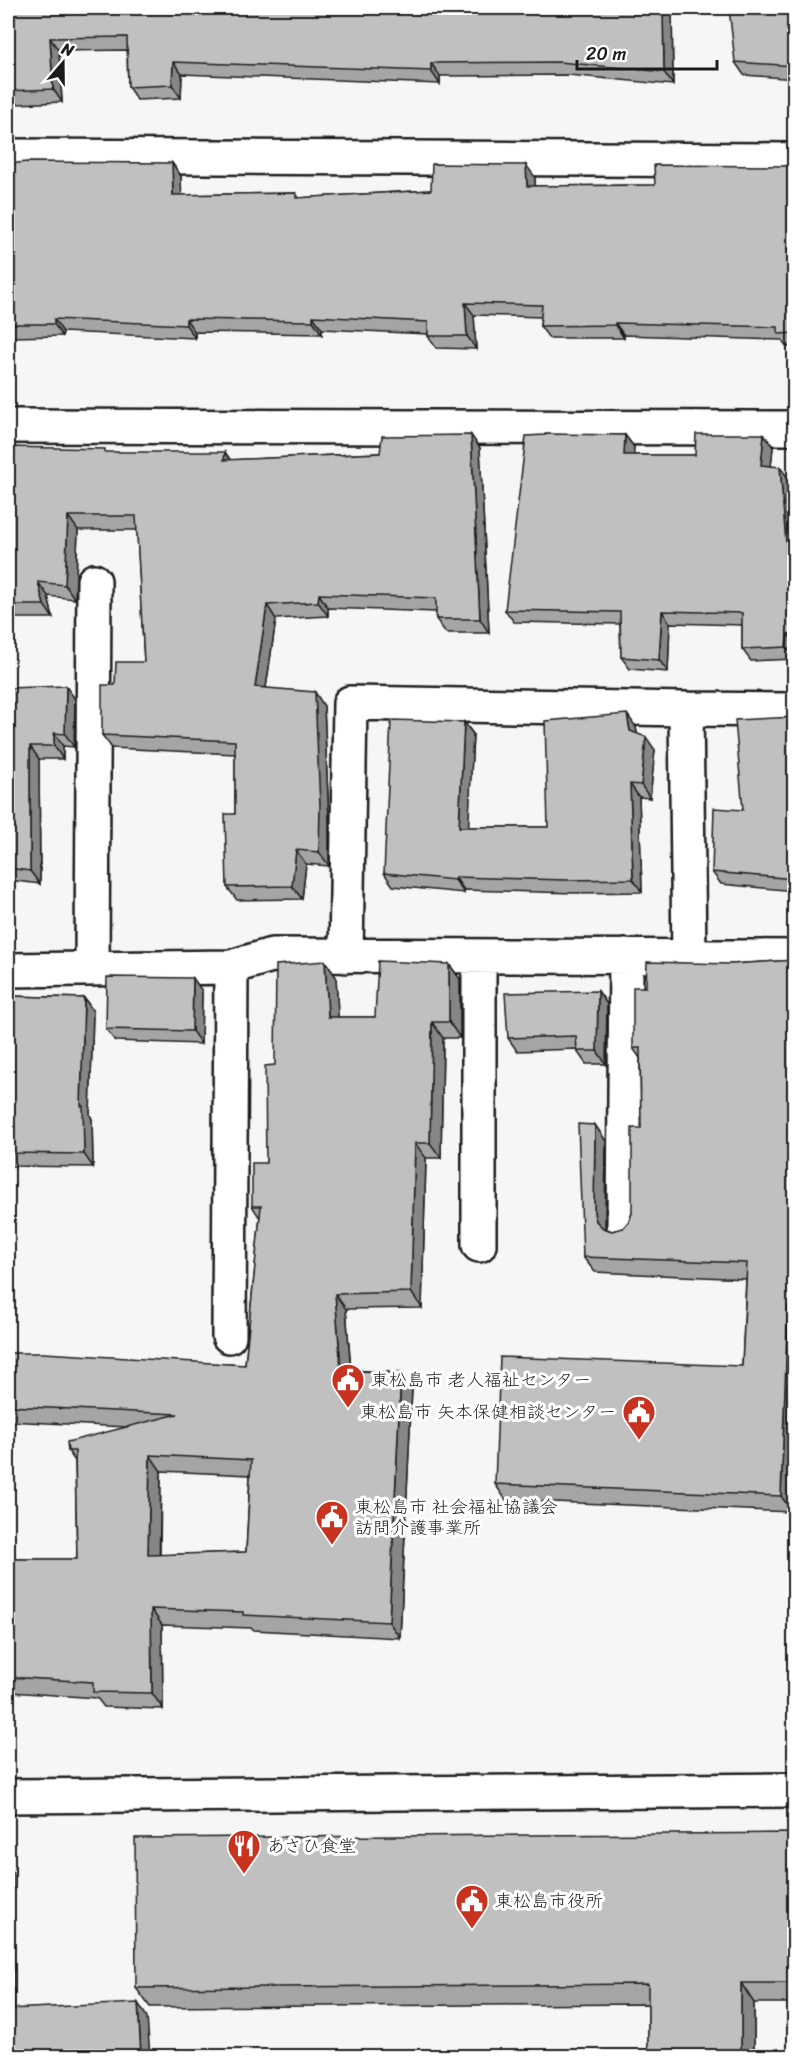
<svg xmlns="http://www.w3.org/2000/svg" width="802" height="2064" font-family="Sriracha,'Klee One',sans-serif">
  <rect width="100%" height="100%" fill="#f6f6f6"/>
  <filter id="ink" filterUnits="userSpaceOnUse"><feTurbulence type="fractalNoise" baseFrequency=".0167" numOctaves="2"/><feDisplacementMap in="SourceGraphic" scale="12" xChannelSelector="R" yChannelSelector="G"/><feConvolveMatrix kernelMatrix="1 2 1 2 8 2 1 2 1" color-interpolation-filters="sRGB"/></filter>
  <g filter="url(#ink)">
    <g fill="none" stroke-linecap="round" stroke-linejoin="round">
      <g stroke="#1c1c1c" stroke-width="38">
        <path id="street" d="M 8,156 L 794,160
          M 8,426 L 794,428
          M 686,709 L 794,710
          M 346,956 L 350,703 L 686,709 L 689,957
          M 479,956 L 479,1245
          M 92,969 L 94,581
          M 8,970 L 231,967
          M 624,1228 L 626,956
          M 229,1336 L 231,967 L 272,955 L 794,957"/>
      </g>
      <g stroke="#1c1c1c" stroke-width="38">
        <path id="secondary" d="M 8,1796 L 794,1790"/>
      </g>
      <use href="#street" stroke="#fff" stroke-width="33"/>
      <use href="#secondary" stroke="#fff" stroke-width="33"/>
    </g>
    <path fill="#a5a5a5" stroke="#1c1c1c" stroke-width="1.5" fill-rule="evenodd" d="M 8,8 L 672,8 L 673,85 L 568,75 L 440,76 L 440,84 L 182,74 L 181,98 L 137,100 L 128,87 L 127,50 L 59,51 L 62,102 L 17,104 L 8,91 Z
      M 795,8 L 795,79 L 744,75 L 735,62 Z
      M 172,163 L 181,176 L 181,195 L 296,193 L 299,198 L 431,190 L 535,177 L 535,186 L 655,185 L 785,166 L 795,163 L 795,346 L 787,347 L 782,340 L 624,335 L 624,338 L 549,338 L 540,326 L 541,317 L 474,315 L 476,349 L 436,348 L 428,336 L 428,334 L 322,329 L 322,334 L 195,332 L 195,338 L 63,332 L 62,336 L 8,337 L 8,254 Z
      M 764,434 L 773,447 L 771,466 L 789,479 L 795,555 L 795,659 L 751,661 L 742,649 L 742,625 L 670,623 L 668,672 L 630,669 L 621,657 L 620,624 L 514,622 L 505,610 L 545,435 L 625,435 L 634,447 L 633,455 L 695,455 Z
      M 8,447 L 230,460 L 480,448 L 489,633 L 446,633 L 436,619 L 436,612 L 328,608 L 328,616 L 276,619 L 266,688 L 324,706 L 329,820 L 329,866 L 306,864 L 302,899 L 237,900 L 227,887 L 235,814 L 235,754 L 112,748 L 102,735 L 115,685 L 144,662 L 137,530 L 78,530 L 75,599 L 48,596 L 53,618 L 8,618 Z
      M 8,688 L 75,699 L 74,747 L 63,746 L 63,759 L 39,759 L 40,884 L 8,880 Z
      M 795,717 L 795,891 L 721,884 L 712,872 L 743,810 Z
      M 464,722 L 473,734 L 468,827 L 548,827 L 636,727 L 637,734 L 655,750 L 650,798 L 639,797 L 642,892 L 576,893 L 464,890 L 464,893 L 393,886 L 384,873 Z
      M 795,960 L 795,1441 L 792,1512 L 506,1500 L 495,1484 L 742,1366 L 746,1279 L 595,1272 L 583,1257 L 595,1125 L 606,1141 L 605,1228 L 612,1231 L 623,1228 L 629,1221 L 632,1213 L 641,1128 L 640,1058 L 633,1048 L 646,987 L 731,964 Z
      M 325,961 L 336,977 L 338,1017 L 375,1017 L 449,964 L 460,979 L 460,1038 L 443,1038 L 441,1158 L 426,1158 L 422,1308 L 346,1309 L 351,1370 L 401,1373 L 412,1388 L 400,1638 L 254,1630 L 252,1628 L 162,1625 L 163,1709 L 104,1707 L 97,1698 L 11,1692 L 11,1695 L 8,1695 L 8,1559 L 77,1559 L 75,1461 L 68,1451 L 127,1427 L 8,1421 L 8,1353 L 245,1365 L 260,1218 L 252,1206 L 266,1163 L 275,1065 ZM 161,1471 L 250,1475 L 246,1552 L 160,1555 Z
      M 202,991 L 201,1044 L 115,1041 L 106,1029 Z
      M 598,991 L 607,1004 L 606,1064 L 586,1064 L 577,1051 L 577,1049 L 517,1051 L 508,1038 Z
      M 8,996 L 84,998 L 93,1011 L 90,1115 L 92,1119 L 93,1167 L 8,1166 Z
      M 795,1833 L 795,2003 L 754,2003 L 754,2056 L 648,2056 L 648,2004 L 150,2007 L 136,1988 Z"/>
    <path fill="#868686" stroke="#1c1c1c" stroke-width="1.5" d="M 663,8 L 672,8 L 673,85 L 664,72 Z
      M 50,38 L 59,51 L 62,102 L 53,89 Z
      M 173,62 L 182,74 L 181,98 L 172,85 Z
      M 431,63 L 440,76 L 440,84 L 431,71 Z
      M 172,163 L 181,176 L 182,207 L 173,195 Z
      M 526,165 L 535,177 L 535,199 L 527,186 Z
      M 465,303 L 474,315 L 476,349 L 467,336 Z
      M 313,316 L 322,329 L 322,334 L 313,321 Z
      M 54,319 L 63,332 L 62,336 L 54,324 Z
      M 186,319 L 195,332 L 195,338 L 186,325 Z
      M 615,323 L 624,335 L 624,338 L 615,325 Z
      M 764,434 L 773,447 L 770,477 L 761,465 Z
      M 471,435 L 480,448 L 489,633 L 480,619 Z
      M 625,435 L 634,447 L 633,468 L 624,455 Z
      M 225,452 L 235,466 L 224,460 Z
      M 780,467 L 789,479 L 795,555 L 795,636 L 793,633 Z
      M 68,516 L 78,530 L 75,599 L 65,585 Z
      M 38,582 L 48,596 L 53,618 L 44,605 Z
      M 319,594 L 328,608 L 328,616 L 318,602 Z
      M 267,605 L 276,619 L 264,701 L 255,687 Z
      M 662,611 L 670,623 L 668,672 L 659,660 Z
      M 788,634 L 795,643 L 795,659 L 786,647 Z
      M 66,686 L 75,699 L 74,747 L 65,734 Z
      M 315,692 L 324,706 L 329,820 L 329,866 L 319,852 Z
      M 627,714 L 636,727 L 639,744 L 630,731 Z
      M 464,722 L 473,734 L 468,840 L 459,827 Z
      M 54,733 L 63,746 L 63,759 L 54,746 Z
      M 646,737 L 655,750 L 650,798 L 641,785 Z
      M 30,746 L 39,759 L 40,884 L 30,871 Z
      M 630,784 L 639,797 L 642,892 L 633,879 Z
      M 296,850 L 306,864 L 302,899 L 292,886 Z
      M 455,877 L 464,890 L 464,893 L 455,880 Z
      M 325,961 L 336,977 L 339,1033 L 328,1017 Z
      M 449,964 L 460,979 L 460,1038 L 449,1022 Z
      M 193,978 L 202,991 L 201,1044 L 192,1031 Z
      M 598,991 L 607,1004 L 606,1064 L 597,1051 Z
      M 84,998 L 93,1011 L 90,1115 L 92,1119 L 93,1167 L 84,1154 L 81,1106 Z
      M 432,1022 L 443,1038 L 441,1158 L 430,1143 Z
      M 595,1125 L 606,1141 L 605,1228 L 607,1237 L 596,1221 L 594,1213 Z
      M 415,1143 L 426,1158 L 422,1308 L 411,1292 Z
      M 335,1294 L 346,1309 L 352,1385 L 341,1370 Z
      M 788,1306 L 795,1315 L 795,1441 L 792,1512 L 781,1496 Z
      M 401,1373 L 412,1388 L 400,1638 L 389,1622 Z
      M 150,1455 L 161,1471 L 159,1571 L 148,1555 Z
      M 151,1609 L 162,1625 L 163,1709 L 152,1693 Z
      M 8,1865 L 13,1873 L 14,2022 L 8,2013 Z
      M 741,1983 L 754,2003 L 754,2056 L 741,2056 Z
      M 138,2003 L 147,2017 L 150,2056 L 141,2056 Z"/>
    <path fill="#c0c0c0" stroke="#1c1c1c" stroke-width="1.5" fill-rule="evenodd" d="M 8,8 L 663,8 L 664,72 L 559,62 L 431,63 L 431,71 L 173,62 L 172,85 L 128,87 L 127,37 L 50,38 L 53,89 L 8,91 Z
      M 729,8 L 795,8 L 795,66 L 735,62 Z
      M 27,162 L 172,163 L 173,195 L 296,193 L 296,198 L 431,190 L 432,164 L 526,165 L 527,186 L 655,185 L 654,165 L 785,166 L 795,163 L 795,333 L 778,334 L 778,327 L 615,323 L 615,325 L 540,326 L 542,305 L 465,303 L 467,336 L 428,336 L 428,322 L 313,316 L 313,321 L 186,319 L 186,325 L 54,319 L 54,324 L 8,324 L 8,164 Z
      M 545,434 L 625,435 L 624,455 L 695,455 L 696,434 L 764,434 L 761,465 L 780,467 L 793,633 L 788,634 L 786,647 L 742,649 L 742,613 L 662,611 L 659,660 L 621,657 L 620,612 L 505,610 L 526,436 L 545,435 Z
      M 471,435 L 480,619 L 436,619 L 436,598 L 319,594 L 318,602 L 267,605 L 255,687 L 315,692 L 320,806 L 319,852 L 296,850 L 292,886 L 227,887 L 225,814 L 235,814 L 235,741 L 102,735 L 102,685 L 115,685 L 116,662 L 144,662 L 136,516 L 68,516 L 65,585 L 38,582 L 44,605 L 8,605 L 8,447 L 105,449 L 105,452 L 225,452 L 224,460 L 380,453 L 382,436 Z
      M 66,686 L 65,734 L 54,733 L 54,746 L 30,746 L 30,871 L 8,868 L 8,688 Z
      M 627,714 L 630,731 L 646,737 L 641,785 L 630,784 L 633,879 L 567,880 L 455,877 L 455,880 L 384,873 L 391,720 L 464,722 L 459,827 L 548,827 L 545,721 Z
      M 795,717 L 795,879 L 712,872 L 714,808 L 743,810 L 735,720 Z
      M 795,960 L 795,1306 L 788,1306 L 781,1496 L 495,1484 L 500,1357 L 742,1366 L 747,1263 L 583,1257 L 578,1124 L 595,1125 L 594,1213 L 596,1221 L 603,1228 L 612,1231 L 623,1228 L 629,1221 L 632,1213 L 632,1128 L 641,1128 L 640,1048 L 633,1048 L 633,987 L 646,987 L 647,962 L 731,964 Z
      M 325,961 L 328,1017 L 375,1017 L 378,961 L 449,964 L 449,1022 L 432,1022 L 430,1143 L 415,1143 L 411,1292 L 335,1294 L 341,1370 L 401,1373 L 389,1622 L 243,1615 L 243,1612 L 151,1609 L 152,1693 L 93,1692 L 93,1682 L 8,1677 L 8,1559 L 77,1559 L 75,1451 L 68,1451 L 67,1442 L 178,1414 L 8,1406 L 8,1353 L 44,1353 L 245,1365 L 261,1206 L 252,1206 L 252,1163 L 266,1163 L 265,1066 L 275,1065 L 276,965 ZM 150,1455 L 251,1460 L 246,1552 L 148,1555 Z
      M 107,977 L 193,978 L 192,1031 L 106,1029 Z
      M 598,991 L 597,1051 L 577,1051 L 576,1036 L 508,1038 L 505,993 Z
      M 8,996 L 84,998 L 81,1106 L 83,1106 L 84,1154 L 8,1153 Z
      M 795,1833 L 795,1983 L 741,1983 L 741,2056 L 648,2056 L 648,1984 L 136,1988 L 135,1838 Z
      M 138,2003 L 141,2056 L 8,2056 L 8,2009 Z"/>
  </g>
  <defs>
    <g id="civic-pin" transform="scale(1.725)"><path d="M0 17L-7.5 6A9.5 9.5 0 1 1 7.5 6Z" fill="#c8321e" stroke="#fff"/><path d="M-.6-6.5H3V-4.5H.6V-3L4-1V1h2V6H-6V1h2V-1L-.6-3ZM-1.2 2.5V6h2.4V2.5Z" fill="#fff"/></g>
    <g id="restaurant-pin" transform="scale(1.725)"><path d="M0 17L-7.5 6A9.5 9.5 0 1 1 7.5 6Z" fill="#c8321e" stroke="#fff"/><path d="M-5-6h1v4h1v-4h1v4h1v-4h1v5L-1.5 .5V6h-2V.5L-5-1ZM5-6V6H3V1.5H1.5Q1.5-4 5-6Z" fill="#fff"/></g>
  </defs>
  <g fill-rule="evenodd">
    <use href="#civic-pin" x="348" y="1380"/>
    <use href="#civic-pin" x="639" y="1412"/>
    <use href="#civic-pin" x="332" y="1517"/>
    <use href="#restaurant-pin" x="244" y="1846"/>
    <use href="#civic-pin" x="472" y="1901"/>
  </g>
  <g text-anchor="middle" stroke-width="6" stroke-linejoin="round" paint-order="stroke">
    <g font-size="18" fill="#1c1c1c" stroke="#fff" text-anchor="start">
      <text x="371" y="1386">東松島市 老人福祉センター</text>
      <text x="616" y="1418" text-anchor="end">東松島市 矢本保健相談センター</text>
      <text x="355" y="1513">東松島市 社会福祉協議会<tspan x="355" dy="21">訪問介護事業所</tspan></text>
      <text x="267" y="1852">あさひ食堂</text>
      <text x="495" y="1907">東松島市役所</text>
    </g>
  </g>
  <rect width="802" height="2064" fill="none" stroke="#fff" stroke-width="30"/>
  <rect x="15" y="15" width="772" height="2034" fill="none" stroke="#1c1c1c" stroke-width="2" filter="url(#ink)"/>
  <g transform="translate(63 63) rotate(20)" stroke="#ffffff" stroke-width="4.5" paint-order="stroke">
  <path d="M0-4.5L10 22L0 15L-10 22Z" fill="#1c1c1c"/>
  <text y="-9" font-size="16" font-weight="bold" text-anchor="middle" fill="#1c1c1c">N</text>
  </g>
  <path d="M577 60v9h140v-9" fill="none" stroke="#1c1c1c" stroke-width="3"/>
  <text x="586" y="60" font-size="18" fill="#1c1c1c" stroke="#ffffff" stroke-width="4.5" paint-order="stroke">20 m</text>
</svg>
